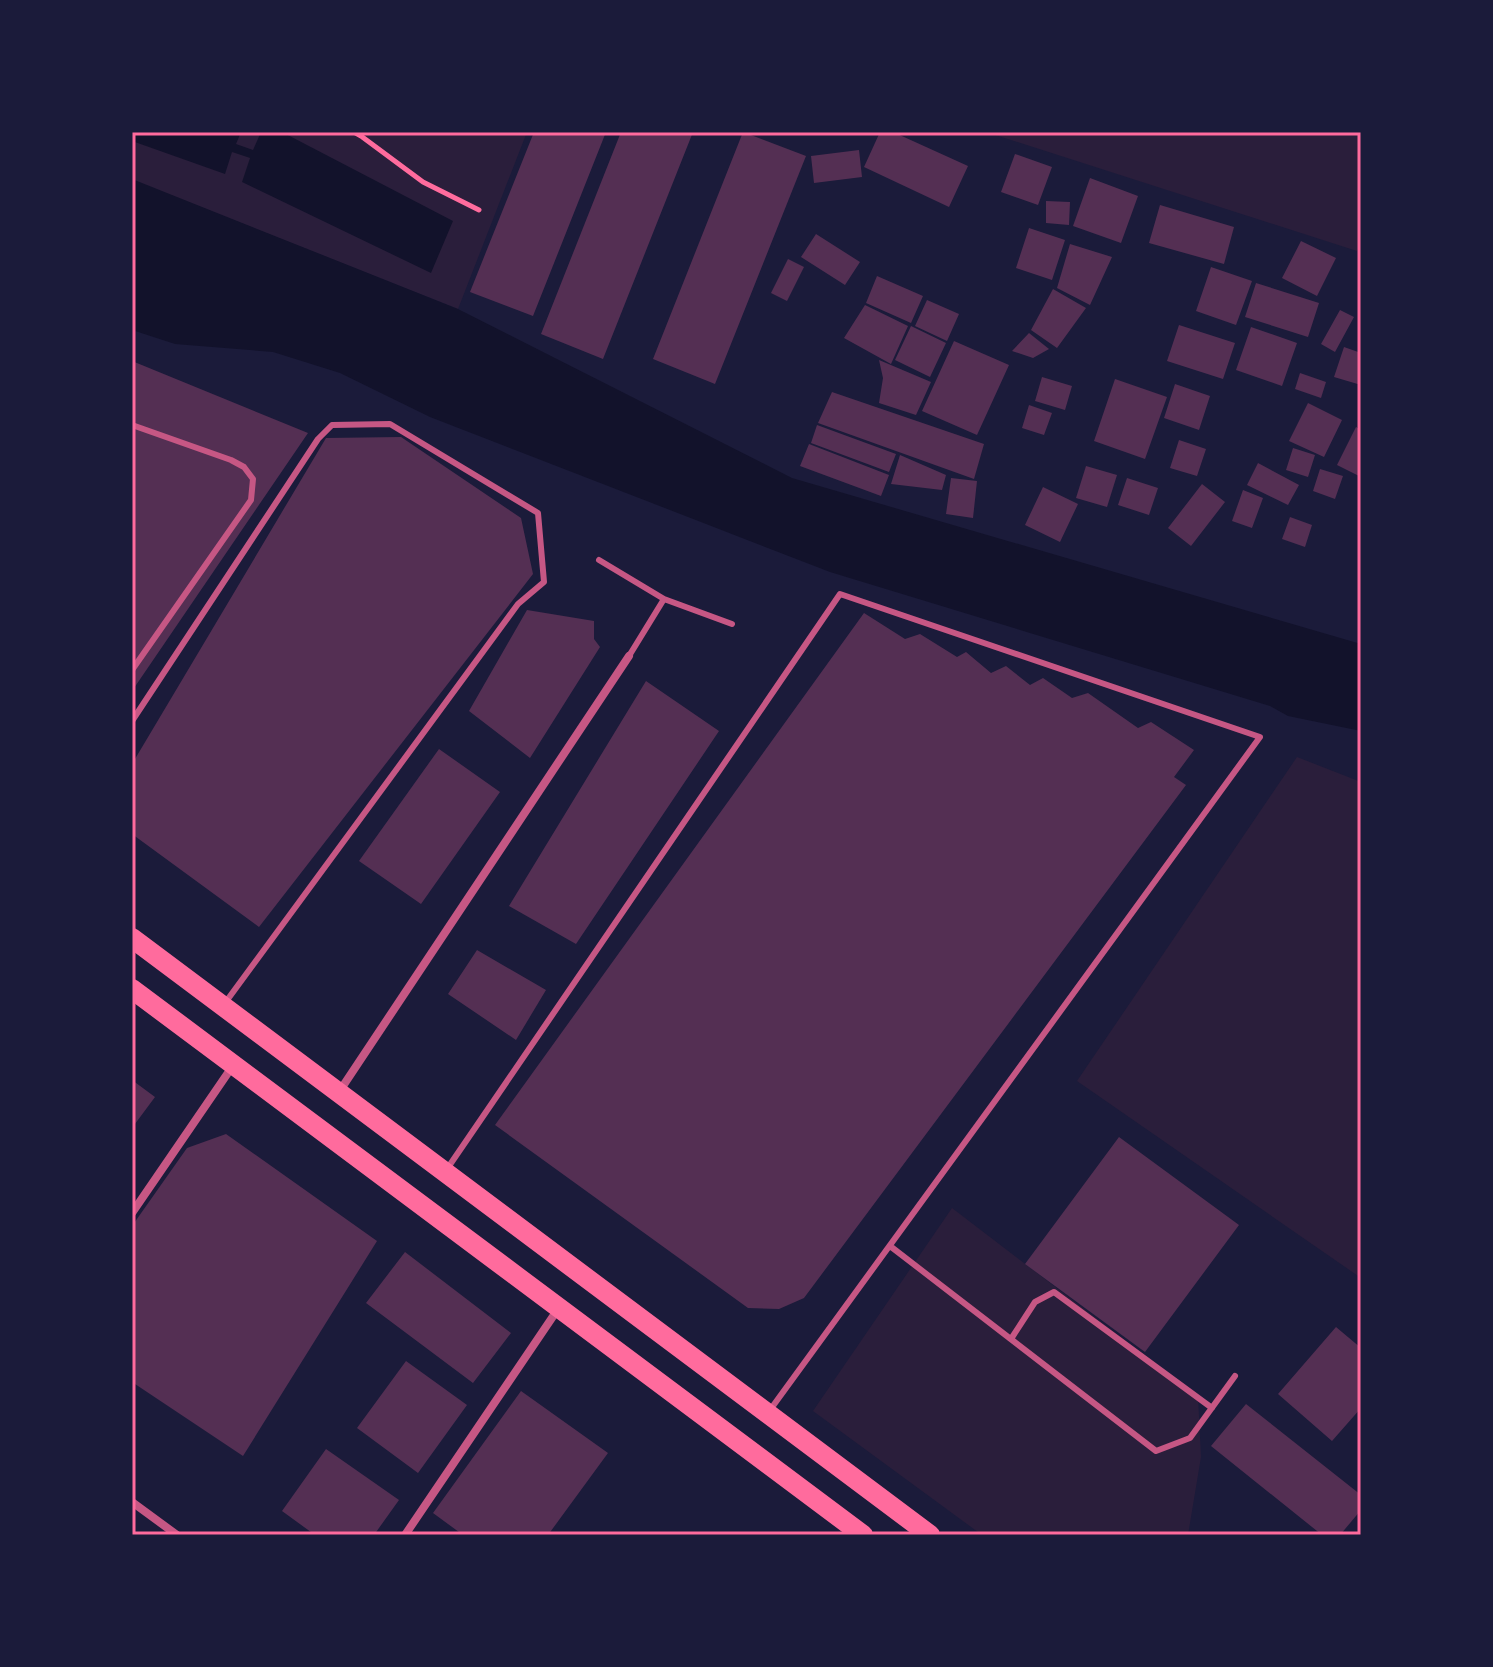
<svg xmlns="http://www.w3.org/2000/svg" width="1493" height="1667" font-family="'DM Sans',sans-serif">
  <rect width="100%" height="100%" fill="#1b1b3a"/>
  <path fill="#2a1e3b" d="M 132,132 L 527,132 L 458,309 L 132,180 Z
    M 986,132 L 1361,132 L 1361,243 L 1357,251 Z
    M 1297,757 L 1361,782 L 1361,1278 L 1077,1081 Z
    M 952,1208 L 1198,1396 L 1201,1457 L 1188,1535 L 982,1535 L 813,1411 Z"/>
  <path fill="#12122b" d="M 133,132 L 241,132 L 236,144 L 253,150 L 261,132 L 282,132 L 453,221 L 431,273 L 242,182 L 250,158 L 232,152 L 225,174 L 132,141 Z
    M 132,179 L 458,309 L 792,478 L 1361,644 L 1361,731 L 1288,716 L 1270,706 L 830,572 L 430,417 L 340,373 L 273,352 L 175,344 L 132,330 Z"/>
  <path fill="#542f53" d="M 534,132 L 606,132 L 533,316 L 470,292 Z
    M 621,132 L 693,132 L 603,359 L 541,334 Z
    M 743,132 L 806,156 L 715,384 L 653,359 Z
    M 880,132 L 893,132 L 968,166 L 949,207 L 864,167 Z
    M 859,150 L 862,177 L 814,183 L 811,156 Z
    M 1015,154 L 1052,167 L 1038,205 L 1001,192 Z
    M 1090,178 L 1138,196 L 1121,243 L 1073,226 Z
    M 1046,201 L 1070,202 L 1069,225 L 1046,223 Z
    M 1160,205 L 1234,227 L 1224,264 L 1149,243 Z
    M 1029,228 L 1065,240 L 1052,280 L 1016,268 Z
    M 816,234 L 860,262 L 845,285 L 801,257 Z
    M 1301,241 L 1336,258 L 1317,296 L 1282,278 Z
    M 1070,244 L 1112,257 L 1090,305 L 1057,288 Z
    M 788,259 L 804,267 L 787,301 L 771,293 Z
    M 1211,267 L 1252,281 L 1236,325 L 1196,311 Z
    M 877,276 L 923,296 L 911,323 L 866,303 Z
    M 1256,283 L 1319,303 L 1308,337 L 1245,317 Z
    M 1053,289 L 1086,308 L 1057,348 L 1031,330 Z
    M 927,300 L 959,314 L 947,341 L 915,326 Z
    M 865,305 L 908,326 L 891,364 L 844,338 Z
    M 1340,310 L 1354,317 L 1335,352 L 1321,344 Z
    M 1179,325 L 1235,343 L 1223,379 L 1167,361 Z
    M 911,326 L 946,343 L 930,377 L 895,360 Z
    M 1251,327 L 1297,343 L 1282,386 L 1236,370 Z
    M 1029,333 L 1049,349 L 1033,358 L 1012,351 Z
    M 954,341 L 1009,365 L 977,435 L 922,411 Z
    M 1344,347 L 1361,353 L 1361,385 L 1334,377 Z
    M 879,360 L 931,382 L 916,415 L 879,403 L 883,378 Z
    M 132,361 L 308,433 L 132,691 Z
    M 1300,373 L 1326,382 L 1321,398 L 1295,389 Z
    M 1042,377 L 1072,386 L 1065,410 L 1035,401 Z
    M 1115,379 L 1167,397 L 1145,459 L 1094,441 Z
    M 1175,384 L 1210,396 L 1199,430 L 1164,418 Z
    M 832,392 L 984,444 L 974,479 L 818,423 Z
    M 1308,403 L 1342,420 L 1324,457 L 1289,441 Z
    M 1029,405 L 1052,413 L 1044,435 L 1022,428 Z
    M 817,425 L 896,454 L 889,472 L 811,443 Z
    M 1356,427 L 1361,430 L 1361,477 L 1337,465 Z
    M 401,437 L 521,518 L 533,574 L 259,927 L 132,834 L 132,764 L 326,438 Z
    M 1179,440 L 1206,449 L 1197,476 L 1170,468 Z
    M 809,444 L 889,475 L 881,496 L 800,466 Z
    M 1293,448 L 1315,455 L 1308,477 L 1286,470 Z
    M 900,455 L 946,475 L 942,490 L 891,484 Z
    M 1258,463 L 1299,485 L 1288,505 L 1247,485 Z
    M 1086,466 L 1117,475 L 1107,507 L 1076,498 Z
    M 1320,469 L 1343,476 L 1335,499 L 1313,491 Z
    M 951,478 L 977,481 L 973,518 L 946,514 Z
    M 1127,478 L 1158,488 L 1149,515 L 1118,505 Z
    M 1202,484 L 1225,502 L 1191,546 L 1168,528 Z
    M 1043,487 L 1078,504 L 1060,542 L 1025,525 Z
    M 1243,490 L 1263,498 L 1252,528 L 1232,521 Z
    M 1290,517 L 1312,525 L 1305,547 L 1282,539 Z
    M 527,610 L 594,621 L 594,639 L 600,647 L 530,758 L 469,711 Z
    M 864,613 L 905,639 L 920,634 L 957,657 L 966,652 L 991,673 L 1006,666 L 1030,685 L 1043,678 L 1072,698 L 1088,693 L 1138,728 L 1151,722 L 1194,750 L 1174,777 L 1186,785 L 804,1298 L 779,1309 L 748,1308 L 495,1125 Z
    M 646,681 L 719,731 L 576,944 L 509,906 Z
    M 439,749 L 500,792 L 421,904 L 359,861 Z
    M 477,950 L 546,990 L 516,1040 L 448,994 Z
    M 132,1080 L 155,1097 L 132,1128 Z
    M 226,1134 L 377,1241 L 243,1456 L 132,1382 L 132,1226 L 187,1148 Z
    M 1119,1137 L 1239,1225 L 1145,1352 L 1025,1264 Z
    M 405,1252 L 511,1333 L 473,1383 L 366,1303 Z
    M 1336,1327 L 1361,1348 L 1361,1408 L 1332,1441 L 1278,1394 Z
    M 406,1361 L 467,1405 L 418,1473 L 357,1428 Z
    M 521,1391 L 608,1453 L 548,1535 L 463,1535 L 433,1513 Z
    M 1246,1404 L 1361,1495 L 1361,1510 L 1340,1535 L 1322,1535 L 1211,1446 Z
    M 326,1449 L 399,1500 L 374,1535 L 315,1535 L 282,1511 Z"/>
  <g fill="none" stroke-linecap="round" stroke-linejoin="round">
    <path stroke="#ff6b9d" stroke-width="5" d="M 354,132 L 361,136 L 363,132
      M 361,136 L 423,182 L 479,210"/>
    <path stroke="#c65784" stroke-width="6" d="M 132,425 L 231,460 L 244,467 L 253,479 L 251,500 L 132,670
      M 599,560 L 664,599
      M 629,656 L 664,599 L 732,624
      M 132,721 L 318,439 L 332,425 L 390,424 L 538,513 L 544,582 L 518,604 L 225,1003
      M 447,1169 L 840,594 L 1260,737 L 770,1410
      M 890,1246 L 1156,1451 L 1190,1438 L 1235,1376
      M 1011,1339 L 1035,1302 L 1054,1292 L 1212,1408"/>
    <path stroke="#c65784" stroke-width="8" d="M 339,1092 L 629,656
      M 132,1213 L 232,1067
      M 132,1502 L 177,1535
      M 405,1535 L 558,1309"/>
    <path stroke="#ff6b9d" stroke-width="20" d="M 132,938 L 930,1535
      M 132,989 L 863,1535"/>
  </g>
  <rect width="1493" height="1667" fill="none" stroke="#1b1b3a" stroke-width="268"/>
  <rect x="134" y="134" width="1225" height="1399" fill="none" stroke="#ff6b9d" stroke-width="3"/>
</svg>
